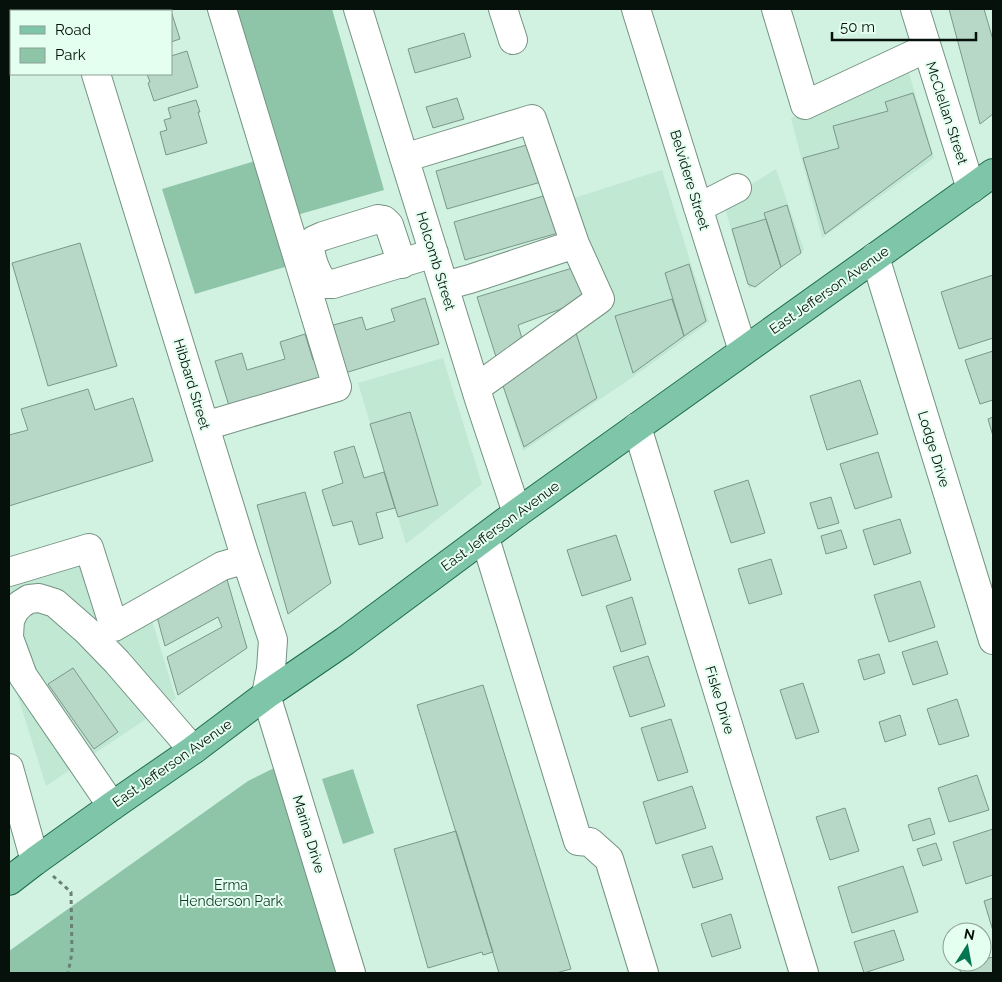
<svg xmlns="http://www.w3.org/2000/svg" width="1002" height="982" font-family="Raleway,sans-serif">
  <rect width="100%" height="100%" fill="#d2f2e1"/>
  <path fill="#c0e8d3" d="M 906,63 L 934,158 L 822,238 L 791,118 Z
    M 776,169 L 804,250 L 749,289 L 723,202 Z
    M 662,170 L 709,322 L 633,377 L 523,451 L 500,378 L 608,303 L 574,198 Z
    M 443,358 L 482,484 L 406,544 L 358,383 Z
    M 82,560 L 108,642 L 151,617 L 176,699 L 46,786 L 9,668 L 9,582 Z"/>
  <path fill="#8ec5a9" d="M 230,9 L 332,9 L 384,190 L 290,217 Z
    M 255,161 L 288,266 L 195,294 L 162,189 Z
    M 276,767 L 341,973 L 9,973 L 9,951 L 248,781 Z
    M 353,769 L 374,833 L 343,844 L 322,779 Z"/>
  <path fill="#b8d8c7" stroke="#7a9888" d="M 141,9 L 172,9 L 171,9 L 171,11 L 142,11 Z
    M 949,9 L 984,9 L 993,40 L 993,114 L 980,124 Z
    M 171,11 L 180,39 L 171,42 Z
    M 464,33 L 471,57 L 415,73 L 408,49 Z
    M 187,51 L 198,87 L 154,101 L 148,83 L 150,82 L 147,74 L 171,74 L 171,56 Z
    M 913,93 L 932,154 L 825,234 L 803,158 L 839,148 L 833,126 L 888,111 L 885,102 Z
    M 457,98 L 464,119 L 433,128 L 426,107 Z
    M 196,100 L 200,112 L 198,112 L 207,143 L 166,155 L 160,132 L 167,130 L 164,120 L 171,118 L 168,108 Z
    M 530,144 L 541,182 L 447,209 L 436,171 Z
    M 547,195 L 558,233 L 465,260 L 454,222 Z
    M 787,205 L 801,253 L 781,267 L 764,213 Z
    M 766,219 L 781,267 L 755,287 L 748,284 L 732,229 Z
    M 80,243 L 117,366 L 48,386 L 12,263 Z
    M 689,264 L 706,321 L 684,336 L 665,273 Z
    M 579,266 L 588,299 L 518,325 L 524,345 L 497,360 L 477,297 Z
    M 993,275 L 993,338 L 959,349 L 941,292 Z
    M 425,298 L 439,344 L 345,373 L 330,326 L 362,317 L 366,330 L 395,321 L 391,309 Z
    M 672,299 L 684,336 L 633,373 L 615,316 Z
    M 575,330 L 597,398 L 524,447 L 501,380 Z
    M 305,334 L 313,360 L 320,358 L 327,383 L 231,412 L 215,361 L 242,353 L 247,370 L 285,359 L 280,342 Z
    M 993,351 L 993,400 L 980,404 L 965,360 Z
    M 860,380 L 878,434 L 827,450 L 810,396 Z
    M 88,389 L 95,410 L 133,398 L 153,461 L 9,506 L 9,435 L 28,430 L 21,409 Z
    M 410,412 L 438,505 L 398,517 L 370,424 Z
    M 993,417 L 993,436 L 988,419 Z
    M 354,446 L 364,478 L 384,472 L 395,508 L 376,513 L 383,538 L 359,545 L 352,521 L 333,526 L 322,490 L 343,483 L 334,452 Z
    M 878,452 L 892,497 L 855,509 L 840,464 Z
    M 748,480 L 765,533 L 731,543 L 714,491 Z
    M 305,492 L 331,583 L 288,614 L 257,505 Z
    M 831,497 L 839,523 L 818,529 L 810,503 Z
    M 900,519 L 911,553 L 874,565 L 863,530 Z
    M 841,530 L 847,548 L 826,554 L 821,536 Z
    M 616,535 L 631,580 L 582,596 L 567,550 Z
    M 771,559 L 782,594 L 749,604 L 738,569 Z
    M 226,576 L 247,648 L 178,695 L 167,657 L 222,627 L 218,617 L 165,646 L 156,613 Z
    M 920,581 L 935,627 L 889,642 L 874,595 Z
    M 632,597 L 646,644 L 621,652 L 606,606 Z
    M 937,641 L 948,674 L 913,685 L 902,652 Z
    M 879,654 L 885,673 L 864,680 L 858,660 Z
    M 648,656 L 665,706 L 630,717 L 613,667 Z
    M 73,668 L 118,732 L 94,749 L 48,684 Z
    M 803,683 L 819,732 L 796,739 L 780,690 Z
    M 483,685 L 571,969 L 556,973 L 499,973 L 417,705 Z
    M 957,699 L 969,736 L 939,745 L 927,709 Z
    M 900,715 L 906,735 L 885,742 L 879,722 Z
    M 671,719 L 688,772 L 658,781 L 641,728 Z
    M 977,775 L 989,810 L 949,822 L 938,788 Z
    M 692,786 L 706,828 L 656,844 L 643,802 Z
    M 845,808 L 859,851 L 830,860 L 816,817 Z
    M 930,818 L 935,834 L 913,841 L 908,825 Z
    M 993,829 L 993,875 L 966,884 L 953,842 Z
    M 456,831 L 493,952 L 483,955 L 482,952 L 428,968 L 394,849 Z
    M 936,843 L 942,860 L 923,866 L 917,849 Z
    M 712,846 L 723,879 L 693,888 L 682,855 Z
    M 903,866 L 918,912 L 852,933 L 838,887 Z
    M 993,898 L 993,931 L 984,901 Z
    M 731,914 L 741,948 L 712,957 L 701,924 Z
    M 894,930 L 904,960 L 864,973 L 854,942 Z
    M 993,957 L 993,973 L 961,973 L 959,968 L 977,962 L 982,962 L 982,960 Z"/>
  <g fill="none" stroke-linecap="round" stroke-linejoin="round">
    <g stroke="#749282" stroke-width="30">
      <path id="minor" d="M 76,9 L 77,11
        M 358,9 L 479,399 L 517,513
        M 503,9 L 513,40
        M 636,9 L 743,351
        M 776,9 L 805,105 L 927,48
        M 915,9 L 971,189
        M 96,74 L 244,553 L 273,640 L 271,669 L 266,695 L 282,747 L 351,973
        M 404,158 L 532,119 L 575,244 L 600,299 L 476,388
        M 698,208 L 737,188
        M 875,257 L 993,640
        M 402,264 L 389,225 L 384,220 L 378,219 L 323,236 L 314,240 L 310,244 C 310,257 316,274 325,284 L 333,284 L 434,253
        M 444,286 L 470,279 L 575,244
        M 205,426 L 337,387 L 222,9
        M 637,427 L 804,973
        M 485,538 L 578,841 L 590,842 L 609,859 L 644,973
        M 9,572 L 89,548 L 114,627 L 222,566 L 246,559
        M 9,636 L 10,620 L 15,610 L 21,604 L 29,599 L 39,598 L 55,603 L 87,631 L 117,662 L 193,750
        M 9,638 L 23,676 L 112,806
        M 9,768 L 35,861"/>
    </g>
    <g stroke="#1d6d4e" stroke-width="30">
      <path id="major" d="M 9,881 L 35,861 L 112,806 L 193,750 L 266,695 L 345,641 L 517,513 L 993,173"/>
    </g>
    <path stroke="#6a8075" stroke-width="3" stroke-dasharray="4 4" stroke-linecap="butt" d="M 53,876 L 71,892 L 72,953 L 68,973"/>
    <use href="#minor" stroke="#fff" stroke-width="28"/>
    <use href="#major" stroke="#7fc5aa" stroke-width="28"/>
  </g>
  <g text-anchor="middle" stroke-width="4" stroke-linejoin="round" paint-order="stroke">
    <g font-size="14" fill="#06110c" stroke="#e4fef0">
      <text transform="translate(947 113) rotate(72)" y="5">McClellan Street</text>
      <text transform="translate(690 180) rotate(73)" y="5">Belvidere Street</text>
      <text transform="translate(436 261) rotate(73)" y="5">Holcomb Street</text>
      <text transform="translate(829 290) rotate(-35)" y="5">East Jefferson Avenue</text>
      <text transform="translate(192 384) rotate(73)" y="5">Hibbard Street</text>
      <text transform="translate(934 449) rotate(73)" y="5">Lodge Drive</text>
      <text transform="translate(500 526) rotate(-36)" y="5">East Jefferson Avenue</text>
      <text transform="translate(720 700) rotate(73)" y="5">Fiske Drive</text>
      <text transform="translate(172 763) rotate(-35)" y="5">East Jefferson Avenue</text>
      <text transform="translate(309 834) rotate(73)" y="5">Marina Drive</text>
    </g>
    <g font-size="14" fill="#113a29" stroke="#e4fef0">
      <text x="231" y="890">Erma<tspan x="231" dy="16">Henderson Park</tspan></text>
    </g>
  </g>
  <rect width="1002" height="982" fill="none" stroke="#06110c" stroke-width="20"/>
  <rect x="10" y="10" width="162" height="65" fill="#e4fef0" stroke="#8b9f95"/>
  <rect x="20" y="26" width="25" height="8" fill="#7fc5aa" stroke="#8b9f95"/>
  <text x="55" y="35" font-size="15" fill="#06110c">Road</text>
  <rect x="20" y="48" width="25" height="15" fill="#8ec5a9" stroke="#8b9f95"/>
  <text x="55" y="60" font-size="15" fill="#06110c">Park</text>
  <g transform="translate(967 947) rotate(11)"><circle r="24" fill="#e4fef0" stroke="#8b9f95"/>
  <path d="M0-4L9 19L0 12L-9 19Z" fill="#057651"/>
  <text y="-8" font-size="14" font-weight="bold" text-anchor="middle" fill="#06110c">N</text>
  </g>
  <path d="M832 32v8h144v-8" fill="none" stroke="#06110c" stroke-width="2.5"/>
  <text x="840" y="32" font-size="15" fill="#06110c" stroke="#e4fef0" stroke-width="4" paint-order="stroke">50 m</text>
</svg>
